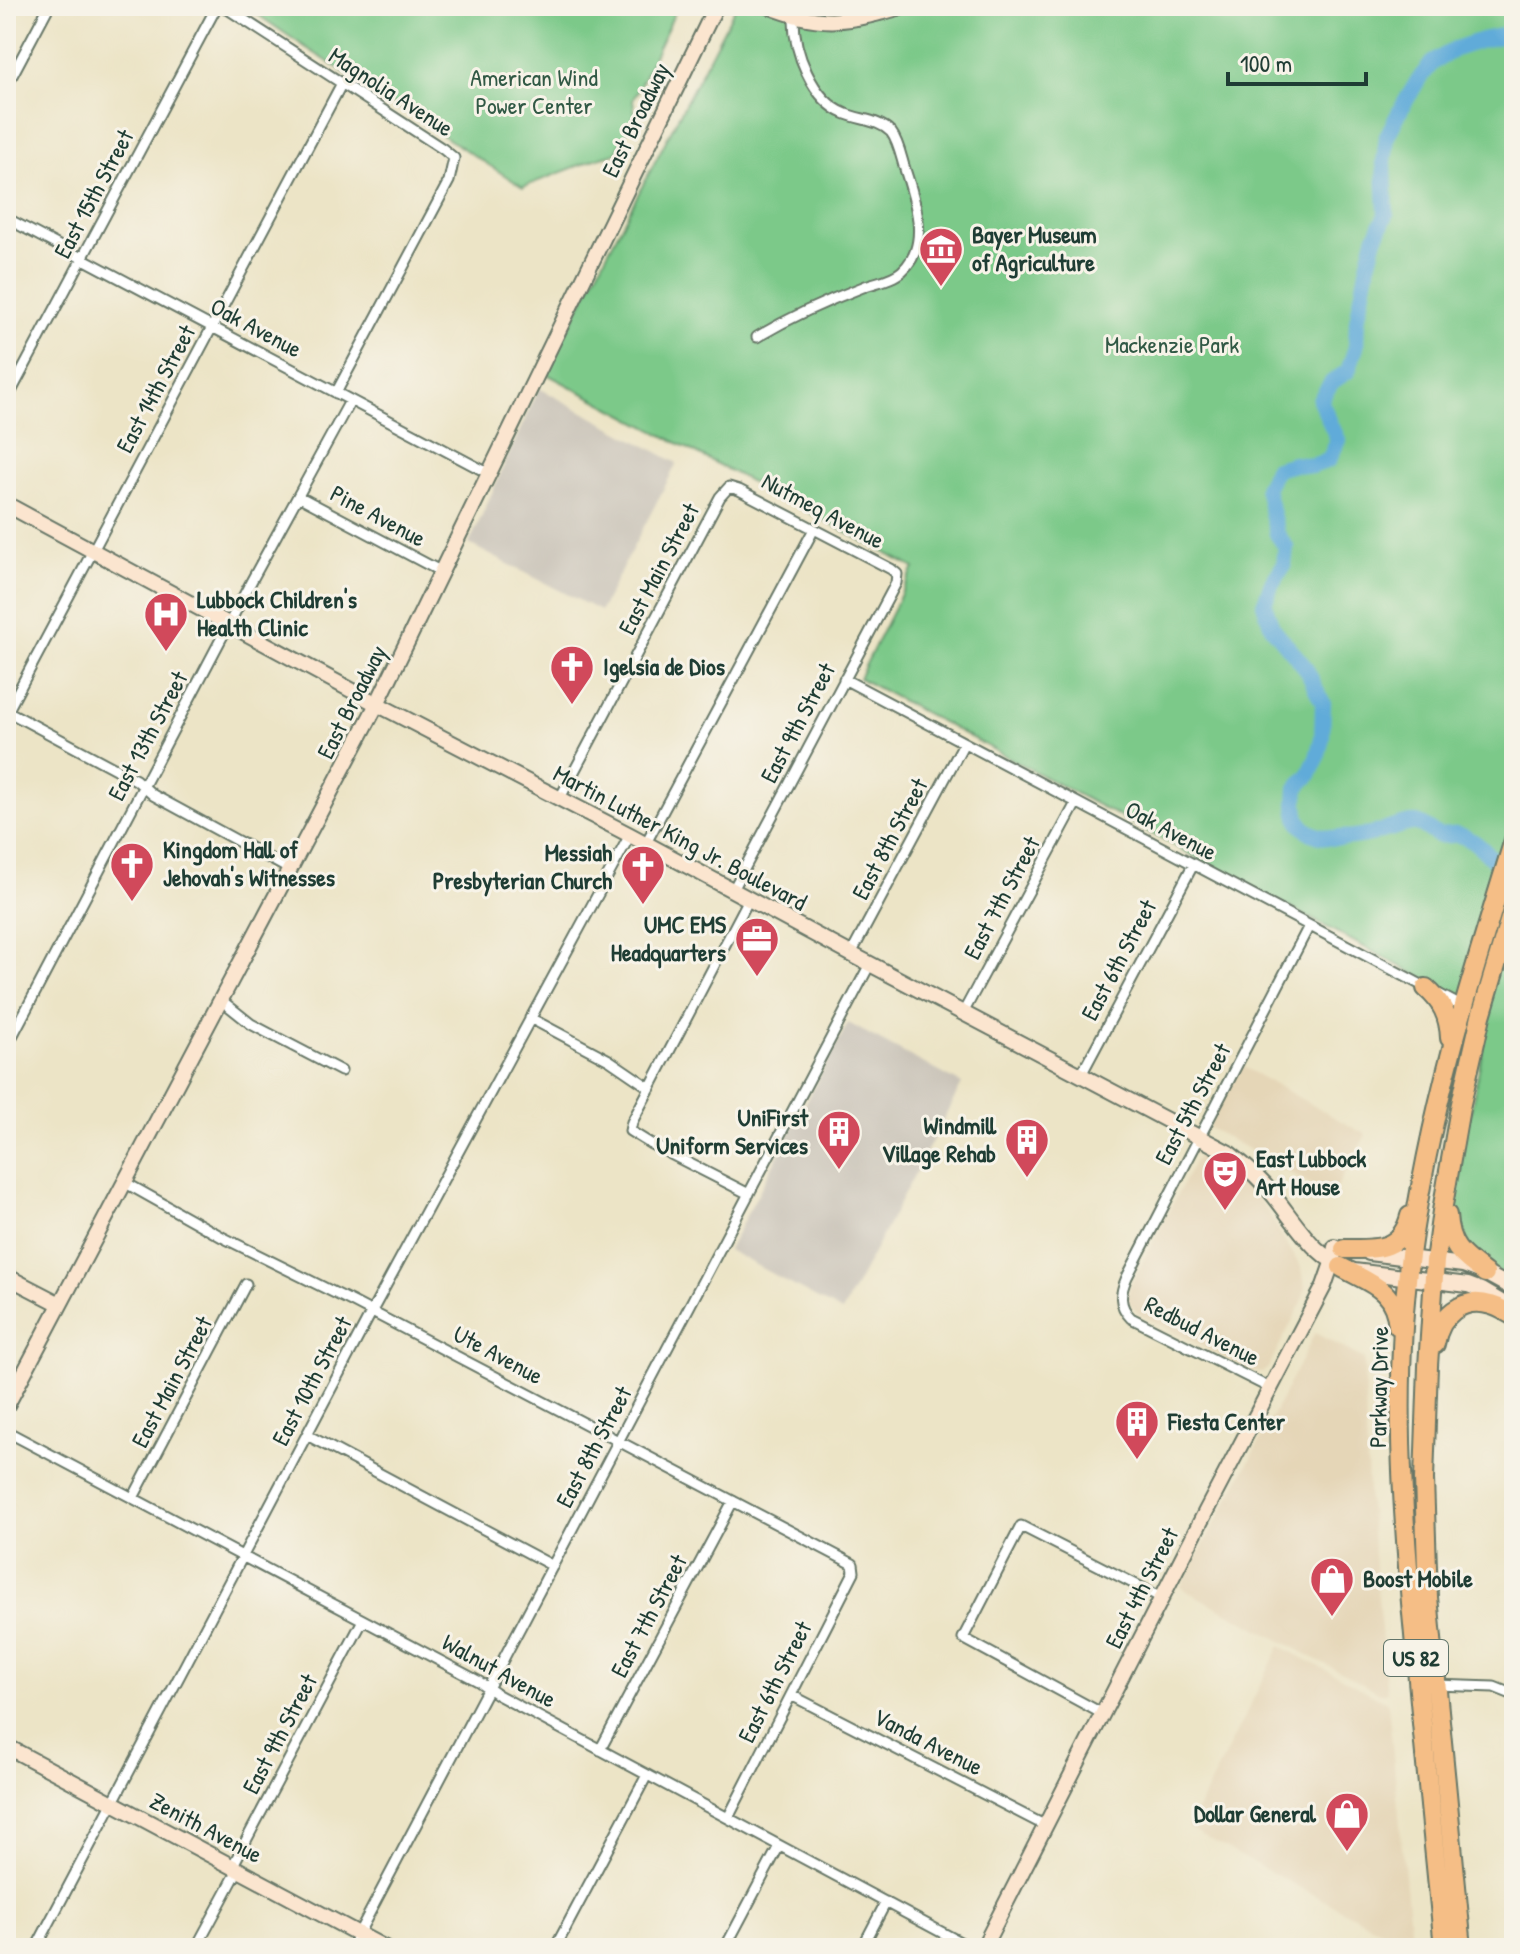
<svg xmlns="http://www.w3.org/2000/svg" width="1520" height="1954" font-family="'Patrick Hand',sans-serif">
  <rect width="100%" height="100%" fill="#f7f3e8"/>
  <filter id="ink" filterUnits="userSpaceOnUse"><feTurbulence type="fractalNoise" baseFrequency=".0125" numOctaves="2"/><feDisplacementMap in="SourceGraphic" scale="16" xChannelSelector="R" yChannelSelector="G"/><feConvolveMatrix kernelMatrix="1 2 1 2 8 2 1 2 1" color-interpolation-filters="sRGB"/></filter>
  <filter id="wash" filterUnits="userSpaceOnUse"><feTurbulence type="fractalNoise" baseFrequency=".006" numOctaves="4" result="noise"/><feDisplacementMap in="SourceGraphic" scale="32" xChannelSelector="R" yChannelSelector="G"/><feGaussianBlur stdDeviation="1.8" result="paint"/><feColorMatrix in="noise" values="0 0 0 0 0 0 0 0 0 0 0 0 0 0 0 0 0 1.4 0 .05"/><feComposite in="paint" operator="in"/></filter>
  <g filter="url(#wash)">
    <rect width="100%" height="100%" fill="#ece4c6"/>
    <path fill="#e5d6b7" d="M 1242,1066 L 1366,1135 L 1332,1196 L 1208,1127 Z
      M 1203,1156 L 1233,1174 L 1257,1197 L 1269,1214 L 1302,1269 L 1305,1287 L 1302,1302 L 1268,1368 L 1262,1373 L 1251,1371 L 1137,1313 L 1129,1302 L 1128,1295 L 1130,1286 L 1194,1162 L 1198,1157 Z
      M 1315,1333 L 1364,1359 L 1368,1493 L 1387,1692 L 1384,1693 L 1380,1693 L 1183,1589 L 1181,1586 L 1246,1467 Z
      M 1280,1646 L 1385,1701 L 1388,1704 L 1412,1947 L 1188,1828 Z"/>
    <path fill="#c9c3b8" d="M 539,388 L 677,463 L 600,611 L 469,544 Z
      M 848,1023 L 962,1084 L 842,1312 L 728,1250 Z"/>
    <path fill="#7bc989" stroke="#4d835e" stroke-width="2" d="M 245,6 L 678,6 L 633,100 L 635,114 L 616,153 L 598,158 L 523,187 L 305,47 Z
      M 736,6 L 1514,6 L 1514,1278 L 1510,1278 L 1479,1262 L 1452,1233 L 1454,1193 L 1490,1014 L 859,678 L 914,568 L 545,373 Z"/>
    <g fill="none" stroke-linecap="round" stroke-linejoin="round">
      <path stroke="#60abd9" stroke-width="16" d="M 1492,859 C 1483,849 1472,837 1457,835 C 1451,834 1444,837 1438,835 C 1430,832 1424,824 1416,823 C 1406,822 1395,828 1385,830 C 1363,837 1318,846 1302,825 C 1294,815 1296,799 1297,788 L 1309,775 L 1317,758 L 1322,738 L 1323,703 L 1305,667 L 1272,627 L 1264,604 L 1272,583 L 1284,565 L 1286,547 L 1277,534 L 1266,488 L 1276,469 L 1294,464 L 1312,466 L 1329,460 L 1338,440 L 1320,400 L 1332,382 L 1348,371 L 1356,347 L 1357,321 L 1368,265 L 1375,238 L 1386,215 L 1384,162 L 1387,136 L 1401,109 L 1417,82 L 1432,63 L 1455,49 L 1482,40 L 1514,33"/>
    </g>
  </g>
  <g filter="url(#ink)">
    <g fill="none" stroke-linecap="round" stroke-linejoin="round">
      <g stroke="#677767" stroke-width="13">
        <path id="street" d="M 223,6 L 443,149 L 454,158 L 449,181 L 336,393
          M 6,87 L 49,6
          M 6,218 L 488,473
          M 757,337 C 791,317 826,301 863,287 C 875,282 892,280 902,271 C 932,244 914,198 904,166 C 901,156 898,141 891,132 C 879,120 861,120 846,114 C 812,101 793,50 794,16
          M 6,401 L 217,6
          M 298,496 L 440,571
          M 844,679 L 1463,1007
          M 7,711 L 136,780 L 153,795 L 291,870
          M 6,714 L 342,83
          M 560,798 L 720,497 L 729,487 L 739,490 L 891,569 L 897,574 L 896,583 L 733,890
          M 646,843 L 814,529
          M 851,954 L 964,743
          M 221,1000 L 251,1024 L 270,1034 L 341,1071
          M 963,1013 L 1076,803
          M 530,1018 L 609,1060 L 650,1088
          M 6,1048 L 252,580 L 350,401
          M 1081,1075 L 1193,865
          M 124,1182 L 222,1237 L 353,1302 L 853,1564 L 854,1572 L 728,1818
          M 749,1194 L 651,1144 L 630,1131 L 632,1122 L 749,899
          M 1270,1388 L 1131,1318 C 1118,1305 1120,1293 1127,1277 L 1309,926
          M 6,1431 L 363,1620 L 478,1681 L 498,1695 L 971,1948
          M 307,1435 L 553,1566
          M 133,1498 L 246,1284
          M 1435,1685 L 1494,1687 L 1514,1695
          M 791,1695 L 1046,1826
          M 1103,1714 L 963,1638 L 1021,1526 L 1162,1598
          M 600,1750 L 733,1501
          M 232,1867 L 363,1620
          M 36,1948 L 372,1311 L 630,835
          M 196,1948 L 238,1870
          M 351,1948 L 870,964
          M 555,1948 L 647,1775
          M 725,1948 L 779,1846
          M 862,1948 L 886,1902"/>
      </g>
      <g stroke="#677767" stroke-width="18">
        <path id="secondary" d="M 768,6 C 824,29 850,21 906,6
          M 6,504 L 377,704 L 630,835 L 851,954 L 1229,1153 C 1246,1166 1261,1179 1274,1196 C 1298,1226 1316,1260 1354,1271 L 1468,1285 L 1481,1290 L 1508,1306
          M 1369,1253 L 1463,1265 L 1485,1273 L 1514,1289
          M 6,1276 L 60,1304
          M 6,1407 L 377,704 L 716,6
          M 6,1746 L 385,1948
          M 983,1948 L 1206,1511 L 1324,1286 L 1332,1263 L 1335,1247"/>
      </g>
      <g stroke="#677767" stroke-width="22">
        <path id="highway" d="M 1426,988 C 1442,1002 1449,1016 1450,1038
          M 1447,1215 C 1449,1247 1461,1255 1485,1273
          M 1344,1249 C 1375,1249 1401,1252 1410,1216
          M 1341,1267 C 1369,1283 1395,1288 1398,1326
          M 1435,1344 C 1440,1316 1461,1296 1491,1305 C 1499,1307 1506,1312 1514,1316
          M 1444,1948 C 1434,1844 1423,1740 1414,1635 C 1402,1510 1393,1381 1410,1255 C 1429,1111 1471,978 1514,840
          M 1462,1948 L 1428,1597 L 1424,1479 L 1428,1366 L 1435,1261 L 1442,1211 L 1460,1108 L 1481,1016 L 1514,905"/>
      </g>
      <use href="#street" stroke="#fff" stroke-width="9"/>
      <use href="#secondary" stroke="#fbe5cf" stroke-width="14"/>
      <use href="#highway" stroke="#f5be86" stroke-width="18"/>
    </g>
  </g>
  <defs>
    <g id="museum-pin" transform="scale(2.3)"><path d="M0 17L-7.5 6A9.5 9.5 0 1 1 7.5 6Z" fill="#d1495b" stroke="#f7f3e8"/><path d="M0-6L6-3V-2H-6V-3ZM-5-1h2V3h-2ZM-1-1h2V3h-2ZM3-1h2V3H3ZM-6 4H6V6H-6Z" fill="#fff"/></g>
    <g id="hospital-pin" transform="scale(2.3)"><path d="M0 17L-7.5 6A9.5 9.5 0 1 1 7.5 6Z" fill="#d1495b" stroke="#f7f3e8"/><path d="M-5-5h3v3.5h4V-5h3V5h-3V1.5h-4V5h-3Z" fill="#fff"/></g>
    <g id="church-pin" transform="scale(2.3)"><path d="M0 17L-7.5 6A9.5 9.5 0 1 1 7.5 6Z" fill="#d1495b" stroke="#f7f3e8"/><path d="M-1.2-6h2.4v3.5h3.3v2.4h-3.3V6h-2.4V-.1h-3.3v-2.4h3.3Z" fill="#fff"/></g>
    <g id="office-pin" transform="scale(2.3)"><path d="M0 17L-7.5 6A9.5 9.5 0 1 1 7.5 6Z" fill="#d1495b" stroke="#f7f3e8"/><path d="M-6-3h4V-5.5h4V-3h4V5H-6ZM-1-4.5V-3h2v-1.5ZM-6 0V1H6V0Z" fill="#fff"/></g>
    <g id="building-pin" transform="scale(2.3)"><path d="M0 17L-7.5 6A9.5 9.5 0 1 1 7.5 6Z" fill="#d1495b" stroke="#f7f3e8"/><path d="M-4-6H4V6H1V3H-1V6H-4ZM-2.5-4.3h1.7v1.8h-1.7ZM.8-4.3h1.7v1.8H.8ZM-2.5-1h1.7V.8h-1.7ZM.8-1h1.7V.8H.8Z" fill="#fff"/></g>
    <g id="theatre-pin" transform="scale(2.3)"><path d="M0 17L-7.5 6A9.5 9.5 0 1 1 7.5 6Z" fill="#d1495b" stroke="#f7f3e8"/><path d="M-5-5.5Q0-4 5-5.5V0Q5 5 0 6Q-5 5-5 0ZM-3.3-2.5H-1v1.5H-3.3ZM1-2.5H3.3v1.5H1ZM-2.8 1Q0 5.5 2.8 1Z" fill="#fff"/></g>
    <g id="shop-pin" transform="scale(2.3)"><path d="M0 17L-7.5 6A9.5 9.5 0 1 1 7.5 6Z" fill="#d1495b" stroke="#f7f3e8"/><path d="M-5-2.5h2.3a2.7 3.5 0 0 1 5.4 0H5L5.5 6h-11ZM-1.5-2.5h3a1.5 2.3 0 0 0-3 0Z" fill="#fff"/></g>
  </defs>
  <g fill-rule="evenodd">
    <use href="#museum-pin" x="941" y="249"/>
    <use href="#hospital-pin" x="166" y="614"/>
    <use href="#church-pin" x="572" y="667"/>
    <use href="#church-pin" x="132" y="864"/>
    <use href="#church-pin" x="643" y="867"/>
    <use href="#office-pin" x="757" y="939"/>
    <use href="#building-pin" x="839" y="1132"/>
    <use href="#building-pin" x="1027" y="1140"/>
    <use href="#theatre-pin" x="1225" y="1173"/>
    <use href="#building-pin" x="1137" y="1422"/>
    <use href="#shop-pin" x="1332" y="1579"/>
    <use href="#shop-pin" x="1347" y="1814"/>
  </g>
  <g text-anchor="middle" stroke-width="6" stroke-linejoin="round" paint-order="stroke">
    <rect fill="#f7f3e8" stroke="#60746a" stroke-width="2" x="1384" y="1640" width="64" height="36" rx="6"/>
    <g font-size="22" font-weight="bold" fill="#1f3d34">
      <text x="1416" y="1666">US 82</text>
    </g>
    <g font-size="24" fill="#315945" stroke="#f7f3e8">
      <text x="534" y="86">American Wind<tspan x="534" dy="28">Power Center</tspan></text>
      <text x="1172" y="353">Mackenzie Park</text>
    </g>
    <g font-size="24" fill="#1f3d34" stroke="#f7f3e8">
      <text transform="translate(391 92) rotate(33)" y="8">Magnolia Avenue</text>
      <text transform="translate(636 120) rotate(-64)" y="8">East Broadway</text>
      <text transform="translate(94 194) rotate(-62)" y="8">East 15th Street</text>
      <text transform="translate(256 328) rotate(28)" y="8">Oak Avenue</text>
      <text transform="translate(156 389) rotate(-62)" y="8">East 14th Street</text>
      <text transform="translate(823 511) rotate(28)" y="8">Nutmeq Avenue</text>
      <text transform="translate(378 516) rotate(28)" y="8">Pine Avenue</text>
      <text transform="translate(659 569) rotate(-62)" y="8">East Main Street</text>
      <text transform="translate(352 702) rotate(-63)" y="8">East Broadway</text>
      <text transform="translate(798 723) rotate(-62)" y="8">East 9th Street</text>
      <text transform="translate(148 736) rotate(-62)" y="8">East 13th Street</text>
      <text transform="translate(1171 831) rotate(28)" y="8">Oak Avenue</text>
      <text transform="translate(680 838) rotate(28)" y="8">Martin Luther King Jr. Boulevard</text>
      <text transform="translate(890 839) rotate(-62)" y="8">East 8th Street</text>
      <text transform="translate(1002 898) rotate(-62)" y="8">East 7th Street</text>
      <text transform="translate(1119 960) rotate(-62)" y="8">East 6th Street</text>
      <text transform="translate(1193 1104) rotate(-62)" y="8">East 5th Street</text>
      <text transform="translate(1202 1331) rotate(27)" y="8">Redbud Avenue</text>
      <text transform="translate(498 1355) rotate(28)" y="8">Ute Avenue</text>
      <text transform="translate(312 1381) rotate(-62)" y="8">East 10th Street</text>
      <text transform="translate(172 1382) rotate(-62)" y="8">East Main Street</text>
      <text transform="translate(1379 1387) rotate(-89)" y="8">Parkway Drive</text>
      <text transform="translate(594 1447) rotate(-62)" y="8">East 8th Street</text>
      <text transform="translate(1142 1588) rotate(-63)" y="8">East 4th Street</text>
      <text transform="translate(649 1616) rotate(-62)" y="8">East 7th Street</text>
      <text transform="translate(499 1671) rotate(29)" y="8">Walnut Avenue</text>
      <text transform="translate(775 1682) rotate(-63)" y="8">East 6th Street</text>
      <text transform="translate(280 1734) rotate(-62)" y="8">East 9th Street</text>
      <text transform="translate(928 1742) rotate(27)" y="8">Vanda Avenue</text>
      <text transform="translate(206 1828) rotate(28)" y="8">Zenith Avenue</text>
    </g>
    <g font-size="24" font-weight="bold" fill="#1f3d34" stroke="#f7f3e8" text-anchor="start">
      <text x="972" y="243">Bayer Museum<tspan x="972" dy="28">of Agriculture</tspan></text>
      <text x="197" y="608">Lubbock Children's<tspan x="197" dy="28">Health Clinic</tspan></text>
      <text x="603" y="675">Igelsia de Dios</text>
      <text x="163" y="858">Kingdom Hall of<tspan x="163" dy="28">Jehovah's Witnesses</tspan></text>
      <text x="612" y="861" text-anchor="end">Messiah<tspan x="612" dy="28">Presbyterian Church</tspan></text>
      <text x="726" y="933" text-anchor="end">UMC EMS<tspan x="726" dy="28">Headquarters</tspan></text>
      <text x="808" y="1126" text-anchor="end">UniFirst<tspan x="808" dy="28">Uniform Services</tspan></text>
      <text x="996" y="1134" text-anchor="end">Windmill<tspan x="996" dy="28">Village Rehab</tspan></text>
      <text x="1256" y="1167">East Lubbock<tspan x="1256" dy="28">Art House</tspan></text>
      <text x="1168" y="1430">Fiesta Center</text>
      <text x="1363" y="1587">Boost Mobile</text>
      <text x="1316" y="1822" text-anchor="end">Dollar General</text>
    </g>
  </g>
  <rect width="1520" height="1954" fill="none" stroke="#f7f3e8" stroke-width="32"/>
  <path d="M1228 72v12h138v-12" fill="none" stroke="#1f3d34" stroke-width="4"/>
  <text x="1240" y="72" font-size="24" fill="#1f3d34" stroke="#f7f3e8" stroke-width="6" paint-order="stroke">100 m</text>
</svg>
